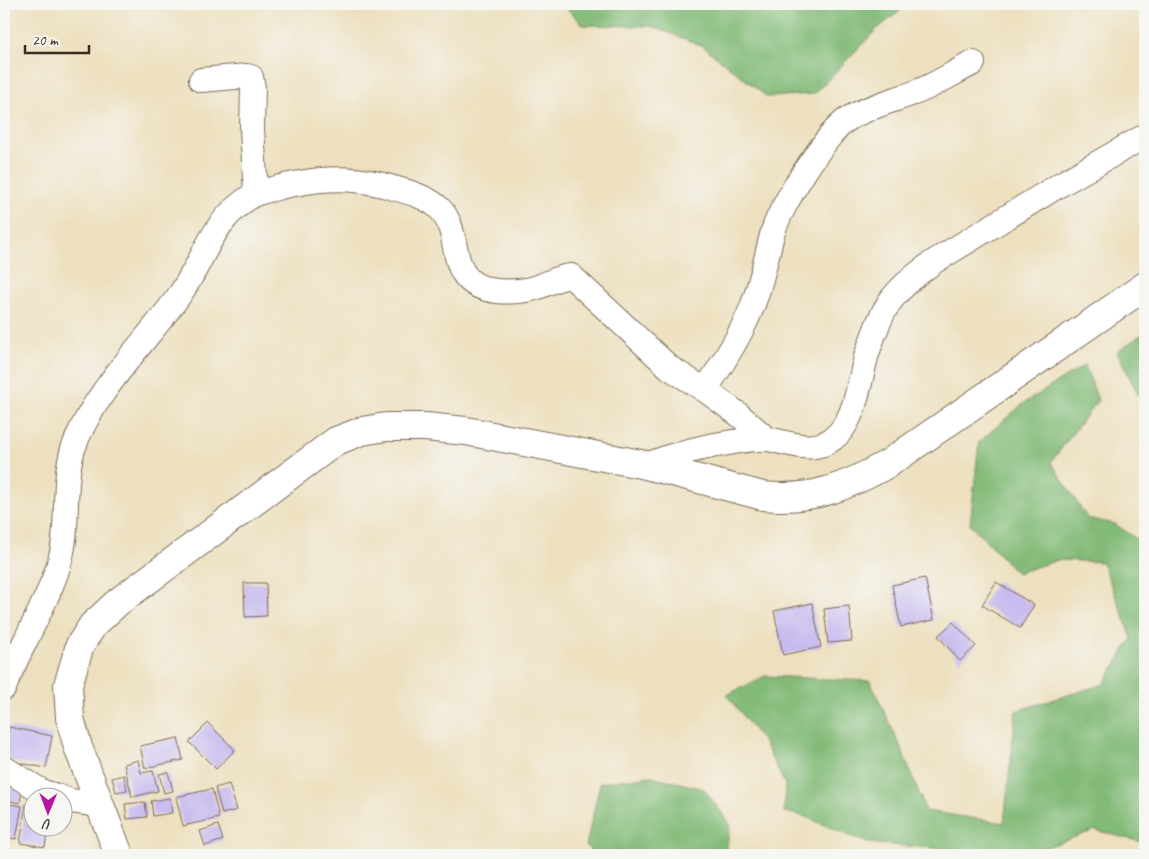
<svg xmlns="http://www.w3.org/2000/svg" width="1149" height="859" font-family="Caveat,sans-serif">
  <rect width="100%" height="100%" fill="#f6f6f2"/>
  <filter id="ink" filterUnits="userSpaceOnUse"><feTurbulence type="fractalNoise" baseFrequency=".02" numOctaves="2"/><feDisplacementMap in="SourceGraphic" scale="10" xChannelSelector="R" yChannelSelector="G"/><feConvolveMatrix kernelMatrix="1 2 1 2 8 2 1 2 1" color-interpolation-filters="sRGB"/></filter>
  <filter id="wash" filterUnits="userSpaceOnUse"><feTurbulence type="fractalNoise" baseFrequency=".0096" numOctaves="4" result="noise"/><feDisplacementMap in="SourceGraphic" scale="20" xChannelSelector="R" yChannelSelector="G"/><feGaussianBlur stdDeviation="1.12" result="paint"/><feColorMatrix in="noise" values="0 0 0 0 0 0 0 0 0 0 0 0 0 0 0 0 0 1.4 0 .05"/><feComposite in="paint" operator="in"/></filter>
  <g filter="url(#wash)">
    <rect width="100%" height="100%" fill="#ede0bf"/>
    <path fill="#82ba77" stroke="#5e724a" d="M 562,4 L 909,4 L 877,29 L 814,94 L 767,97 L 703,46 L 651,26 L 583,25 Z
      M 1145,332 L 1145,408 L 1117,352 Z
      M 1085,365 L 1098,400 L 1051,462 L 1087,518 L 1115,524 L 1145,545 L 1145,843 L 1095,830 L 1025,855 L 867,843 L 803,816 L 784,812 L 785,784 L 764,743 L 727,695 L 765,676 L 870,681 L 899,743 L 926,811 L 1004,823 L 1016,711 L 1104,684 L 1132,638 L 1102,562 L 1058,560 L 1017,573 L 970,524 L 979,442 L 1024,403 Z
      M 651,776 L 704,789 L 730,824 L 726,855 L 595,855 L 586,846 L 600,783 Z"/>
    <g id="blocks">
      <path fill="#c7baef" d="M 925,578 L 934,620 L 901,627 L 892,585 Z
        M 996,582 L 1034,605 L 1020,628 L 982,605 Z
        M 244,583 L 266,583 L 267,616 L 245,617 Z
        M 812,603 L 821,647 L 783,655 L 774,611 Z
        M 849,606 L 852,641 L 828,643 L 824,609 Z
        M 953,622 L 976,646 L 960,661 L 938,636 Z
        M 208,723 L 235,750 L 216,769 L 189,742 Z
        M 9,727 L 52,736 L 46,768 L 4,760 Z
        M 178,738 L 183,760 L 145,768 L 140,746 Z
        M 138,760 L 141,773 L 153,771 L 158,791 L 132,797 L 124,764 Z
        M 168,772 L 173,791 L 164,793 L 159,774 Z
        M 124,775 L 127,790 L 116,792 L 112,778 Z
        M 4,783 L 23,786 L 20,803 L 4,800 Z
        M 229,784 L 237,810 L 222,814 L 215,788 Z
        M 212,789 L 219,818 L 183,826 L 176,797 Z
        M 170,798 L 172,813 L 153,816 L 151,801 Z
        M 145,802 L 147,817 L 127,819 L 125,804 Z
        M 4,803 L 22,806 L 16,839 L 4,837 Z
        M 26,804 L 32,805 L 32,826 L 48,826 L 45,847 L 20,843 Z
        M 218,825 L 223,840 L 205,846 L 200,831 Z
        M 4,850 L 15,851 L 15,855 L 4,855 Z
        M 21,853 L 39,853 L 39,855 L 20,855 Z"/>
    </g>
  </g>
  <g filter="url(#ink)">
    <use href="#blocks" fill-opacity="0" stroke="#796a56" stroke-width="1"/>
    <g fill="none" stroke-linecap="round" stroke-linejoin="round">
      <g stroke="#796a56" stroke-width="26">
        <path id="minor" d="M 201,80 L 247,76 L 251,77 L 253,88 L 252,129 L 256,193
          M 705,390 C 722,365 738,340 750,312 C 761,287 765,261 772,235 C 778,210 826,132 848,119 C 869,106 896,100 919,91 C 937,84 955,72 973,63
          M 646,465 C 675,454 703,446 734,442 C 745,440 758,438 768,439 C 789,443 812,453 831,440 C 856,424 859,380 867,354 C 872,339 878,321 886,308 C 895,291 919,272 935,261 L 1061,184 L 1145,136
          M 4,688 C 19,647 45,609 58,567 C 71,529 61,487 73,449 C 92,394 144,344 178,297 C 205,260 210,221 253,195 C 261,191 271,190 280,187 C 315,179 343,176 379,184 C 397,189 427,195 440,209 C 465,235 442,285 497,291 C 509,292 524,291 535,288 C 548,284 557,277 571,276 L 670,368 L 705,390 L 738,414 L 767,439
          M 4,768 L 43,792 L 57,796
          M 62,798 L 71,801 L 100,805"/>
      </g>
      <g stroke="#796a56" stroke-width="30">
        <path id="secondary" d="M 119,855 L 78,747 L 70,718 L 68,685 L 80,645 L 93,625 L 118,602 L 336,441 L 362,431 L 386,427 L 425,427 L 466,431 L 646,465 L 763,496 C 813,501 846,487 889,463 L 1145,286"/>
      </g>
      <use href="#minor" stroke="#fff" stroke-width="24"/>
      <use href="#secondary" stroke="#fff" stroke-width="28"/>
    </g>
  </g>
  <rect width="1149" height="859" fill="none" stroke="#f6f6f2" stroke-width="20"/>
  <g transform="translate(48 812) rotate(181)"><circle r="24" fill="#f6f6f2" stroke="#aba49d"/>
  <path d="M0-4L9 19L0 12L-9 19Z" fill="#b5179e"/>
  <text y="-8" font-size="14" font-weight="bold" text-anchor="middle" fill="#3b2a1e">U</text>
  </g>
  <path d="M25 45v8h64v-8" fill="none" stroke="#3b2a1e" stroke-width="2.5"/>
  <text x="32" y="45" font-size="15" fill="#3b2a1e" stroke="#f6f6f2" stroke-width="4" paint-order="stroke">20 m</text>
</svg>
